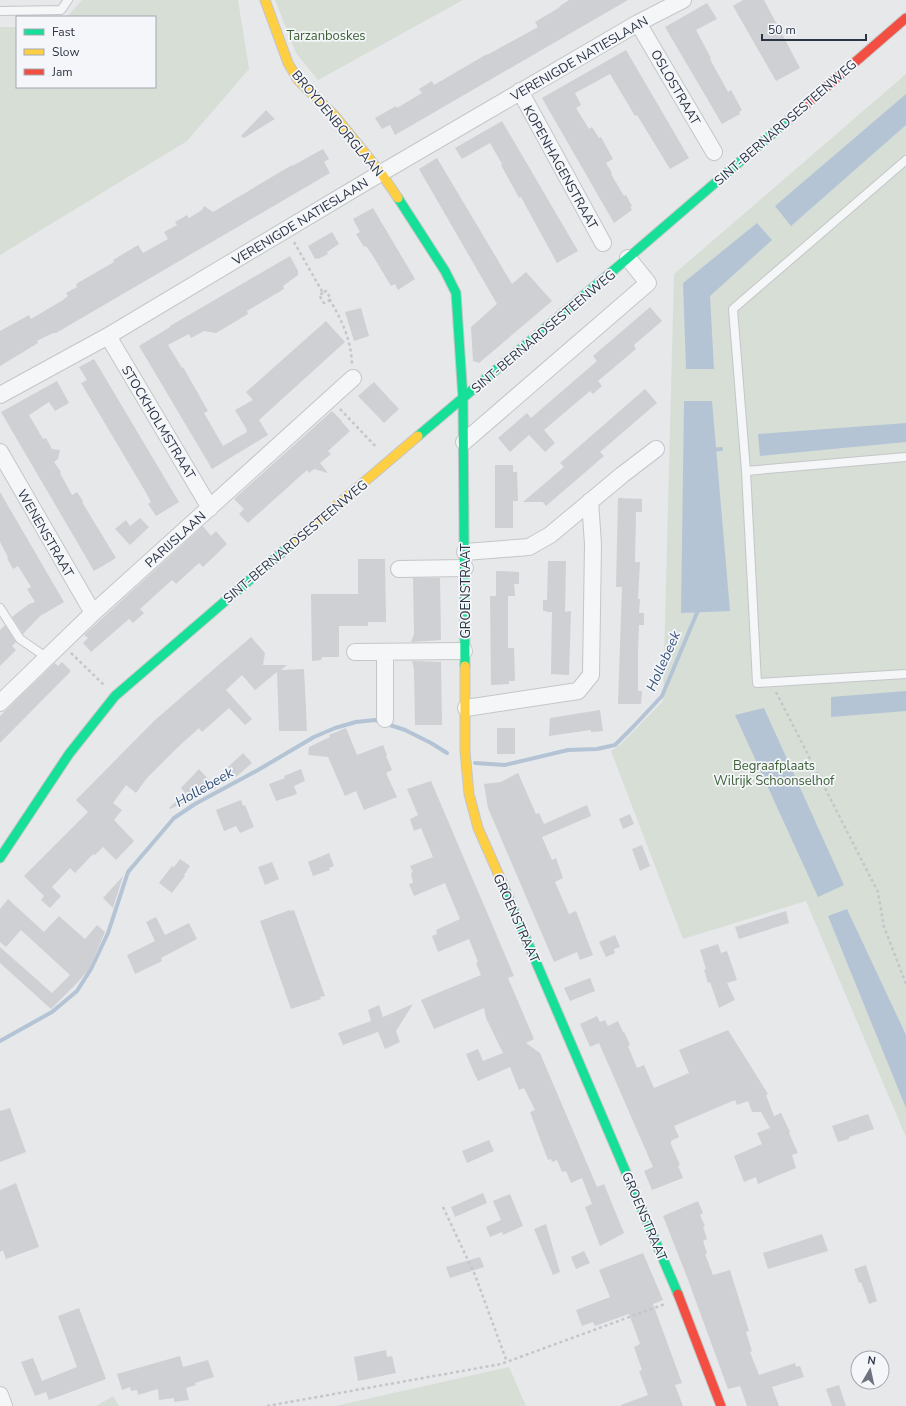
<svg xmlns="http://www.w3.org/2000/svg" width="906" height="1406" font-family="'Nunito Sans',sans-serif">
  <rect width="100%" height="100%" fill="#e6e8ea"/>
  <path fill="#d6ded6" d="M 82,0 L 238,0 L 249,69 L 187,141 L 0,255 L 0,27 L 17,27 L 17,87 L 155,87 L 155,17 L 67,17 Z
    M 275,0 L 463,0 L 318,80 L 296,53 Z
    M 906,74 L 906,1137 L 806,901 L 683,939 L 611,751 L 620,745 L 663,701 L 674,274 Z
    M 509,1367 L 526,1406 L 336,1406 Z
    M 113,1396 L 119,1406 L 96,1406 Z"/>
  <path fill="#b4c4d5" d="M 906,94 L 906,125 L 791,226 L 775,206 Z
    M 757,223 L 772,240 L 710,296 L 714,369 L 686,369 L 683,283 Z
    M 684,401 L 712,401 L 730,611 L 681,613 Z
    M 906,423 L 906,442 L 760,456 L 758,434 Z
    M 906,691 L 906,711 L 831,717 L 831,697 Z
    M 764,708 L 844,885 L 818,897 L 735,715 Z
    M 847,909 L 906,1035 L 906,1108 L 828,916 Z"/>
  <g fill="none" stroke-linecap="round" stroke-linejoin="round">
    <path stroke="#b4c4d5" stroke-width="4" d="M 712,450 L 721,449
      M 475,763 L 505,765 L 568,750 L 597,749 L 615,745 L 633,727 L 662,696 L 699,608
      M 0,1041 L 52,1012 L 77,991 L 91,969 L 108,933 L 128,872 L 174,818 L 195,804 L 258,770 L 314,737 L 335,728 L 356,722 L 375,720 L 405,730 L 431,743 L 447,753"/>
  </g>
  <path fill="#ced0d3" d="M 569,0 L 628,0 L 395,135 L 390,125 L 382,129 L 375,118 L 396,106 L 397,108 L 422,93 L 419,89 L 432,81 L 434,85 L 487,54 L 487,55 L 538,27 L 535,22 L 560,7 L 560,6 Z
    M 743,0 L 764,0 L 800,68 L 776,81 L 733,6 Z
    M 707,3 L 717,19 L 696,30 L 711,58 L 710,59 L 728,92 L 731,90 L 742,110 L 739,112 L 740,114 L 722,124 L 665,27 Z
    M 626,50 L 689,158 L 670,169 L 637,115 L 635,116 L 610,74 L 575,93 L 581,105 L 576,108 L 589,129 L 592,127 L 599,138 L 601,137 L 613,159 L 606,163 L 612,173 L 611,174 L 624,196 L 626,195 L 632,206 L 630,207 L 632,210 L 614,223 L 542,98 Z
    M 266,110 L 275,119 L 244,138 L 241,136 Z
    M 502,121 L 578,251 L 557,263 L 528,210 L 521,197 L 519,198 L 501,165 L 502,164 L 490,143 L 462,159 L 455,148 Z
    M 323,149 L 329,159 L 324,162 L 330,173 L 56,333 L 53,333 L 37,341 L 38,343 L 0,366 L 0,331 L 29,315 L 31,319 L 63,300 L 68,296 L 66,293 L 77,287 L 76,284 L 114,262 L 113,260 L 138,245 L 143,253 L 168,239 L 164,232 L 177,225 L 175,222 L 187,215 L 189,218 L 202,210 L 204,206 L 213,212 L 292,165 L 292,166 Z
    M 437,158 L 512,284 L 526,272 L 552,301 L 479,363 L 473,361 L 471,327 L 497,304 L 419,169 Z
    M 373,208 L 415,279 L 398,290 L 395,284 L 391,286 L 373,256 L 366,246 L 364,247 L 356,234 L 360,232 L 353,219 Z
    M 332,232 L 339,244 L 327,252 L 328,254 L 318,259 L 317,258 L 315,259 L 308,246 Z
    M 290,256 L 298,271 L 298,275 L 283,286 L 284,289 L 247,311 L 248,314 L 216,333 L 204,331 L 191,338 L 189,334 L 168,345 L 182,368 L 183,367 L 208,411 L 204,413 L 223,446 L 247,432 L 246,431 L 247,430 L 235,410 L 253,400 L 246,392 L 326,321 L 345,342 L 259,420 L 268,435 L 212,469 L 139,346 L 170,327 L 170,326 Z
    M 650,307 L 662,321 L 634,345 L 636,349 L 598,381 L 602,386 L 593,394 L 590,391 L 544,430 L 555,443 L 545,452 L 529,435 L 510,452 L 498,438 L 527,413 L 531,418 L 568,386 L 597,361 L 593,356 Z
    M 361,308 L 369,336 L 354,341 L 345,312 Z
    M 94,359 L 179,502 L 156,516 L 148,504 L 151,502 L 145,491 L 81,383 L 87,380 L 79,367 Z
    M 57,381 L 69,403 L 55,411 L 49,402 L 29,415 L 43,439 L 46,438 L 52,449 L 60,450 L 58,459 L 54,462 L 61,472 L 60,473 L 72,495 L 77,492 L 83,501 L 82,502 L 116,558 L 94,571 L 1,412 Z
    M 374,382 L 399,409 L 384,423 L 358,396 Z
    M 645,389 L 657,403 L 600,452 L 604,456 L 546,506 L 543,502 L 523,502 L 564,467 L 560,463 Z
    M 332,411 L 342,421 L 341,421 L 350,431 L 328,451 L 331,454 L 320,463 L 328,473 L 314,469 L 309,473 L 307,470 L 248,523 L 239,514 L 244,509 L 234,499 Z
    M 495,465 L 513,465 L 513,472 L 517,472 L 518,501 L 513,501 L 513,528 L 495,528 Z
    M 0,492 L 64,602 L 40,616 L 23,634 L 12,617 L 29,604 L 35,602 L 27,589 L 31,587 L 18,566 L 13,569 L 7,558 L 8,557 L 0,542 Z
    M 618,498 L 642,499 L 642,512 L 636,512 L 635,562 L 640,562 L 638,599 L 640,599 L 639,613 L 644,613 L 644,625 L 639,625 L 638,650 L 638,691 L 642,691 L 641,704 L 618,704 L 622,587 L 616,587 Z
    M 140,518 L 149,527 L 130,545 L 115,529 L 126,520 L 130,526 Z
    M 203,526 L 211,536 L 216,531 L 227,544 L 203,567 L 199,563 L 176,584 L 172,580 L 140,609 L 144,613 L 133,623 L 129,619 L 91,652 L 83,643 L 88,638 L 84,635 Z
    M 358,559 L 385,559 L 386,622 L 368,622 L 368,626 L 339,626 L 339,657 L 322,657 L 321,660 L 312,661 L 311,594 L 358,594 Z
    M 548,561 L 566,561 L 565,612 L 571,611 L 569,675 L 551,674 L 552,612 L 546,612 L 546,611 L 543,611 L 543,600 L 547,600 Z
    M 496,571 L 519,572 L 519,584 L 514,584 L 515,596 L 508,596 L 508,648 L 514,648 L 515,681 L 509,681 L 509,684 L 491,685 L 490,596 L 496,596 Z
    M 413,578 L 440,578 L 441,640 L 411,642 L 414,634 Z
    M 5,625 L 16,642 L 12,646 L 16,650 L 0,666 L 0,630 Z
    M 251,637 L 265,653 L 263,665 L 287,665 L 281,670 L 304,669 L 307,731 L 279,731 L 277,672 L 255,690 L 242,675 L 226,690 L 252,719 L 245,725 L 229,708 L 202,732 L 199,728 L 177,748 L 147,778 L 136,793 L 126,785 L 113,803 L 122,810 L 114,820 L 134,841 L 116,860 L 103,847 L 95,855 L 93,854 L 75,873 L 70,868 L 52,887 L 61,896 L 50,908 L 41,900 L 44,896 L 24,876 L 88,812 L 76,800 L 155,720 Z
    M 412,661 L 441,662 L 442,725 L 415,725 L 414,669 Z
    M 62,662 L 71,671 L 0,743 L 0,716 L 55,663 L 58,666 Z
    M 600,710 L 603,731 L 591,732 L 591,730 L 549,736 L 550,718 Z
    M 346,728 L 357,755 L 383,745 L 387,755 L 386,756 L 392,770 L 386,773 L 397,797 L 364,810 L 356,791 L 345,796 L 328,757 L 308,755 L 309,747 L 330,737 L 329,735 Z
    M 497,728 L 515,728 L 515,754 L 497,754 Z
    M 243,753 L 252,763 L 236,777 L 228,767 Z
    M 199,769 L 216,788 L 170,809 L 169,808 L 185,793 L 181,788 Z
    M 301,769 L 305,781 L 294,786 L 297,794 L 276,801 L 269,784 L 285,778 L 284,776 Z
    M 518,773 L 536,814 L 539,813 L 544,824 L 587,805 L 591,816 L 542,837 L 552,860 L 556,858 L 563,878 L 555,882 L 569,914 L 576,911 L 593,955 L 580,960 L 577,952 L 554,962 L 488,808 L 484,784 L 501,782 Z
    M 431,781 L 514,976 L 508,978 L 534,1039 L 526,1043 L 540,1053 L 597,1187 L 604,1184 L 624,1233 L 600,1246 L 585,1207 L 592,1204 L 582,1178 L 571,1183 L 566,1171 L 562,1172 L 557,1160 L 552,1162 L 551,1159 L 548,1160 L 530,1112 L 535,1110 L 524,1088 L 519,1090 L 510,1067 L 478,1081 L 474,1073 L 466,1054 L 478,1049 L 483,1061 L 503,1053 L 486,1018 L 484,1008 L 434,1029 L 421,1000 L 481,975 L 476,963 L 478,962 L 469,939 L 438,952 L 432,936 L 437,934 L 436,930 L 460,919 L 445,883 L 414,896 L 409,884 L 413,883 L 411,873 L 413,872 L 410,866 L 433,857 L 421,828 L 414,831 L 410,819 L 418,815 L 407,789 Z
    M 241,800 L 243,806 L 245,805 L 254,827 L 240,833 L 236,826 L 224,831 L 216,810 Z
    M 630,814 L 634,824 L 623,829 L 619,819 Z
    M 642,845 L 650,866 L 640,871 L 632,849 Z
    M 329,853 L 334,866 L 329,868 L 330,870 L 313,876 L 308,862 Z
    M 180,859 L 190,866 L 184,875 L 185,876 L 172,893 L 159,883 L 172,866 L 174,867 Z
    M 272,862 L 279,879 L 265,885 L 258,867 Z
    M 123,876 L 113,908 L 103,898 Z
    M 8,899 L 44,932 L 59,916 L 85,939 L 97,925 L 105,932 L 89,969 L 78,982 L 51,1009 L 0,963 L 0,947 L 52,993 L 70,975 L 21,930 L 6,947 L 0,942 L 0,909 Z
    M 290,910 L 290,911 L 294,910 L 325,996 L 320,997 L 321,999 L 291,1009 L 260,921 Z
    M 786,911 L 789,923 L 739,939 L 735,927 Z
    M 156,917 L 165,935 L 189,923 L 197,939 L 161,958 L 162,961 L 135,974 L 127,955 L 155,941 L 146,922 Z
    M 615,935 L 620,947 L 614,949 L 615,953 L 606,957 L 599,942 Z
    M 718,944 L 721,953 L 727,951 L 737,980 L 727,983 L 735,1000 L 719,1008 L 710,982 L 708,983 L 704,970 L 706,969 L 700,950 Z
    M 590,978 L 595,991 L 570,1001 L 564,988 Z
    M 413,1004 L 396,1031 L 400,1042 L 385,1049 L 378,1032 L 343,1045 L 338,1033 L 371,1021 L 368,1010 L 379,1005 L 383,1017 Z
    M 597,1016 L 600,1022 L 605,1020 L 608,1026 L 618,1021 L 623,1032 L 624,1032 L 627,1038 L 630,1045 L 628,1046 L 637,1068 L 644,1065 L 654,1088 L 689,1073 L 679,1050 L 728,1030 L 768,1094 L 766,1095 L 774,1116 L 781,1113 L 790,1132 L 789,1133 L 798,1153 L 792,1155 L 796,1168 L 758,1184 L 756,1177 L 744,1182 L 734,1156 L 762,1144 L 757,1133 L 770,1128 L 761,1112 L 752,1112 L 748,1101 L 737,1105 L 735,1100 L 674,1126 L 679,1137 L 671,1141 L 671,1144 L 680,1165 L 678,1166 L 683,1178 L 652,1190 L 644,1171 L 653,1167 L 599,1043 L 590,1047 L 580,1024 Z
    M 10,1108 L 26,1152 L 0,1162 L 0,1111 Z
    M 868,1114 L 874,1129 L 849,1137 L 849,1139 L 838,1142 L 832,1126 Z
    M 489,1140 L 494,1151 L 467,1163 L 462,1151 Z
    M 16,1183 L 39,1247 L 6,1259 L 3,1250 L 0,1252 L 0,1190 Z
    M 483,1193 L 487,1203 L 455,1217 L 451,1207 Z
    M 510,1194 L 523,1226 L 503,1235 L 502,1232 L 490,1237 L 486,1227 L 501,1220 L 493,1201 Z
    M 698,1201 L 703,1213 L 700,1215 L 705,1226 L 703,1227 L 707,1239 L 703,1241 L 707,1253 L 705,1254 L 713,1275 L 730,1270 L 749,1331 L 746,1332 L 752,1351 L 750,1352 L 759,1375 L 795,1363 L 796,1367 L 800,1366 L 804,1377 L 772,1387 L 779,1406 L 747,1406 L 740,1386 L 728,1389 L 687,1277 L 663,1216 Z
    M 546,1224 L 560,1272 L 553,1275 L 534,1229 Z
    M 822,1234 L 828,1251 L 768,1269 L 763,1253 Z
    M 584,1251 L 590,1263 L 576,1269 L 571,1257 Z
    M 643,1253 L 663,1300 L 653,1304 L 682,1383 L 675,1385 L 683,1406 L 621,1406 L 621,1405 L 648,1395 L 639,1371 L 642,1370 L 634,1347 L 640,1344 L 629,1314 L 595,1326 L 593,1322 L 582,1326 L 576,1310 L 610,1297 L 599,1270 Z
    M 480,1257 L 484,1267 L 450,1278 L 446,1267 Z
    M 866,1265 L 877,1301 L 869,1304 L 861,1282 L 859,1283 L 854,1269 Z
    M 79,1308 L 106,1379 L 49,1400 L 46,1392 L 35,1396 L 21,1362 L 33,1358 L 42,1381 L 77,1367 L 58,1316 Z
    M 386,1350 L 387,1357 L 392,1356 L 396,1373 L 358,1381 L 354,1357 Z
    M 180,1356 L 183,1367 L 208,1360 L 214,1377 L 195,1383 L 196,1385 L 186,1388 L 189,1400 L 174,1402 L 174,1398 L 159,1400 L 158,1389 L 138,1395 L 137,1390 L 131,1391 L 130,1387 L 122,1390 L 117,1374 Z
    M 839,1385 L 846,1406 L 832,1406 L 826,1389 Z"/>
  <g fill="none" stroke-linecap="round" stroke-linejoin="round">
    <g stroke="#c4c6c8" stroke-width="10">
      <path id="lane" d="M 0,11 L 61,10 L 68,0
        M 906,160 L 733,309 L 746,471 L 757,683 L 906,674
        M 746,471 L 906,457
        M 0,608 L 20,639 L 46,657"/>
    </g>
    <g stroke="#c4c6c8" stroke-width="18">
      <path id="street" d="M 638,23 L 714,152
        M 520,91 L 603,243
        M 108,336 L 210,508
        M 0,395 L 108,336 L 364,183 L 638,23 L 683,0
        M 464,442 L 648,283 L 628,258
        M 0,452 L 93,613
        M 465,552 L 529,547 L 550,535 L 622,475 L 656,449
        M 399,569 L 465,568
        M 355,652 L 464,651
        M 385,652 L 385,719
        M 0,703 L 93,613 L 353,378
        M 466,708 L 578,691 L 591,675 L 593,544 L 590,501
        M 0,1395 L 4,1406"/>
    </g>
    <g stroke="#c4c6c8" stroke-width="11">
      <path id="fast" d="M 398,198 L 445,271 L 456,293 L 463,399 L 465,666
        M 418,436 L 628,258 L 794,115
        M 0,858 L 69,754 L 115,696 L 296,540
        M 501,880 L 678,1294"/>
    </g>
    <g stroke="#c4c6c8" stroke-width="11">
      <path id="slow" d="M 265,0 L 288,63 L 298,80 L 335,116 L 381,173 L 398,198
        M 296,540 L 418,436
        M 465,666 L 465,751 L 469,794 L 478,828 L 501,880"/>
    </g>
    <g stroke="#c4c6c8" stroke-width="11">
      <path id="jam" d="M 794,115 L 906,18
        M 678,1294 L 721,1406"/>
    </g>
    <path stroke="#c5c6ca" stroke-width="2.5" stroke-dasharray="3 3" stroke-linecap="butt" d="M 294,242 L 323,293 L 326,291 L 331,299 L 330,300 C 342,321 351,339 352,364
      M 323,293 L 319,295 L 324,303 L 330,300
      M 340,409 L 377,448
      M 71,653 L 104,685
      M 776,692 L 878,892 L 884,927 L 906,984
      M 443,1207 L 475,1275 L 507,1362
      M 267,1406 L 501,1364 L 665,1304"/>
    <use href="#lane" stroke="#f5f6f7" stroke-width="8"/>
    <use href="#street" stroke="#f5f6f7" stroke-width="16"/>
    <use href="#fast" stroke="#16e098" stroke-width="9"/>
    <use href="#slow" stroke="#ffcf43" stroke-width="9"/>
    <use href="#jam" stroke="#f24e42" stroke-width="9"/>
  </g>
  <g text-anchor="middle" stroke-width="3.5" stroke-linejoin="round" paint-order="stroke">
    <g font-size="13" fill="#3f6138" stroke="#f4f6f9">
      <text x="326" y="40">Tarzanboskes</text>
      <text x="774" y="770">Begraafplaats<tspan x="774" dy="15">Wilrijk Schoonselhof</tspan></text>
    </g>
    <g font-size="13" fill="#2b3445" stroke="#f4f6f9">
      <text transform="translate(579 58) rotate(-30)" y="5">VERENIGDE NATIESLAAN</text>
      <text transform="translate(676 87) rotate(60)" y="5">OSLOSTRAAT</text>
      <text transform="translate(785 122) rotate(-41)" y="5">SINT-BERNARDSESTEENWEG</text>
      <text transform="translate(338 123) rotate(50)" y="5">BROYDENBORGLAAN</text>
      <text transform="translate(561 167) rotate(61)" y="5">KOPENHAGENSTRAAT</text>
      <text transform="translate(300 221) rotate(-31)" y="5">VERENIGDE NATIESLAAN</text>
      <text transform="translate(543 331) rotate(-40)" y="5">SINT-BERNARDSESTEENWEG</text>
      <text transform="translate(159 422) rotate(59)" y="5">STOCKHOLMSTRAAT</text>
      <text transform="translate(46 533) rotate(60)" y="5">WENENSTRAAT</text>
      <text transform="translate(175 539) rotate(-42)" y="5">PARIJSLAAN</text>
      <text transform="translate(295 541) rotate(-40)" y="5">SINT-BERNARDSESTEENWEG</text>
      <text transform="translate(465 591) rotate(-90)" y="5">GROENSTRAAT</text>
      <text transform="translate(517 918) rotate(66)" y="5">GROENSTRAAT</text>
      <text transform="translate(645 1216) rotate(67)" y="5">GROENSTRAAT</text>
    </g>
    <g font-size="14" font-style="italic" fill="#34527a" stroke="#f4f6f9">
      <text transform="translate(663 661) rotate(-66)" y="5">Hollebeek</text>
      <text transform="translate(204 787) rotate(-30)" y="5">Hollebeek</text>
    </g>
  </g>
  <rect x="16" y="16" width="140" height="72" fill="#f4f6f9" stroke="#a4a8b1"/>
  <rect x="24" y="29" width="20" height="6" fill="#16e098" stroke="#a4a8b1"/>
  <text x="52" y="36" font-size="12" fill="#2b3445">Fast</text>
  <rect x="24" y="49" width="20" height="6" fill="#ffcf43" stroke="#a4a8b1"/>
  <text x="52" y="56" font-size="12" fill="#2b3445">Slow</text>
  <rect x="24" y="69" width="20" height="6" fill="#f24e42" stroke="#a4a8b1"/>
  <text x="52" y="76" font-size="12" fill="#2b3445">Jam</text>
  <g transform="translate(870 1370) rotate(9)"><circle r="19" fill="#f4f6f9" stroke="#a4a8b1"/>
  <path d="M0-3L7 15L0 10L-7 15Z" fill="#6c737f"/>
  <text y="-6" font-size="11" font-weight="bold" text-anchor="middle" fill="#2b3445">N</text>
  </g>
  <path d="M762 34v6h104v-6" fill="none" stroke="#2b3445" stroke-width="2"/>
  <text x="768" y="34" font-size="12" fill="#2b3445" stroke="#f4f6f9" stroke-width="3" paint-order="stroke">50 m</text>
</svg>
